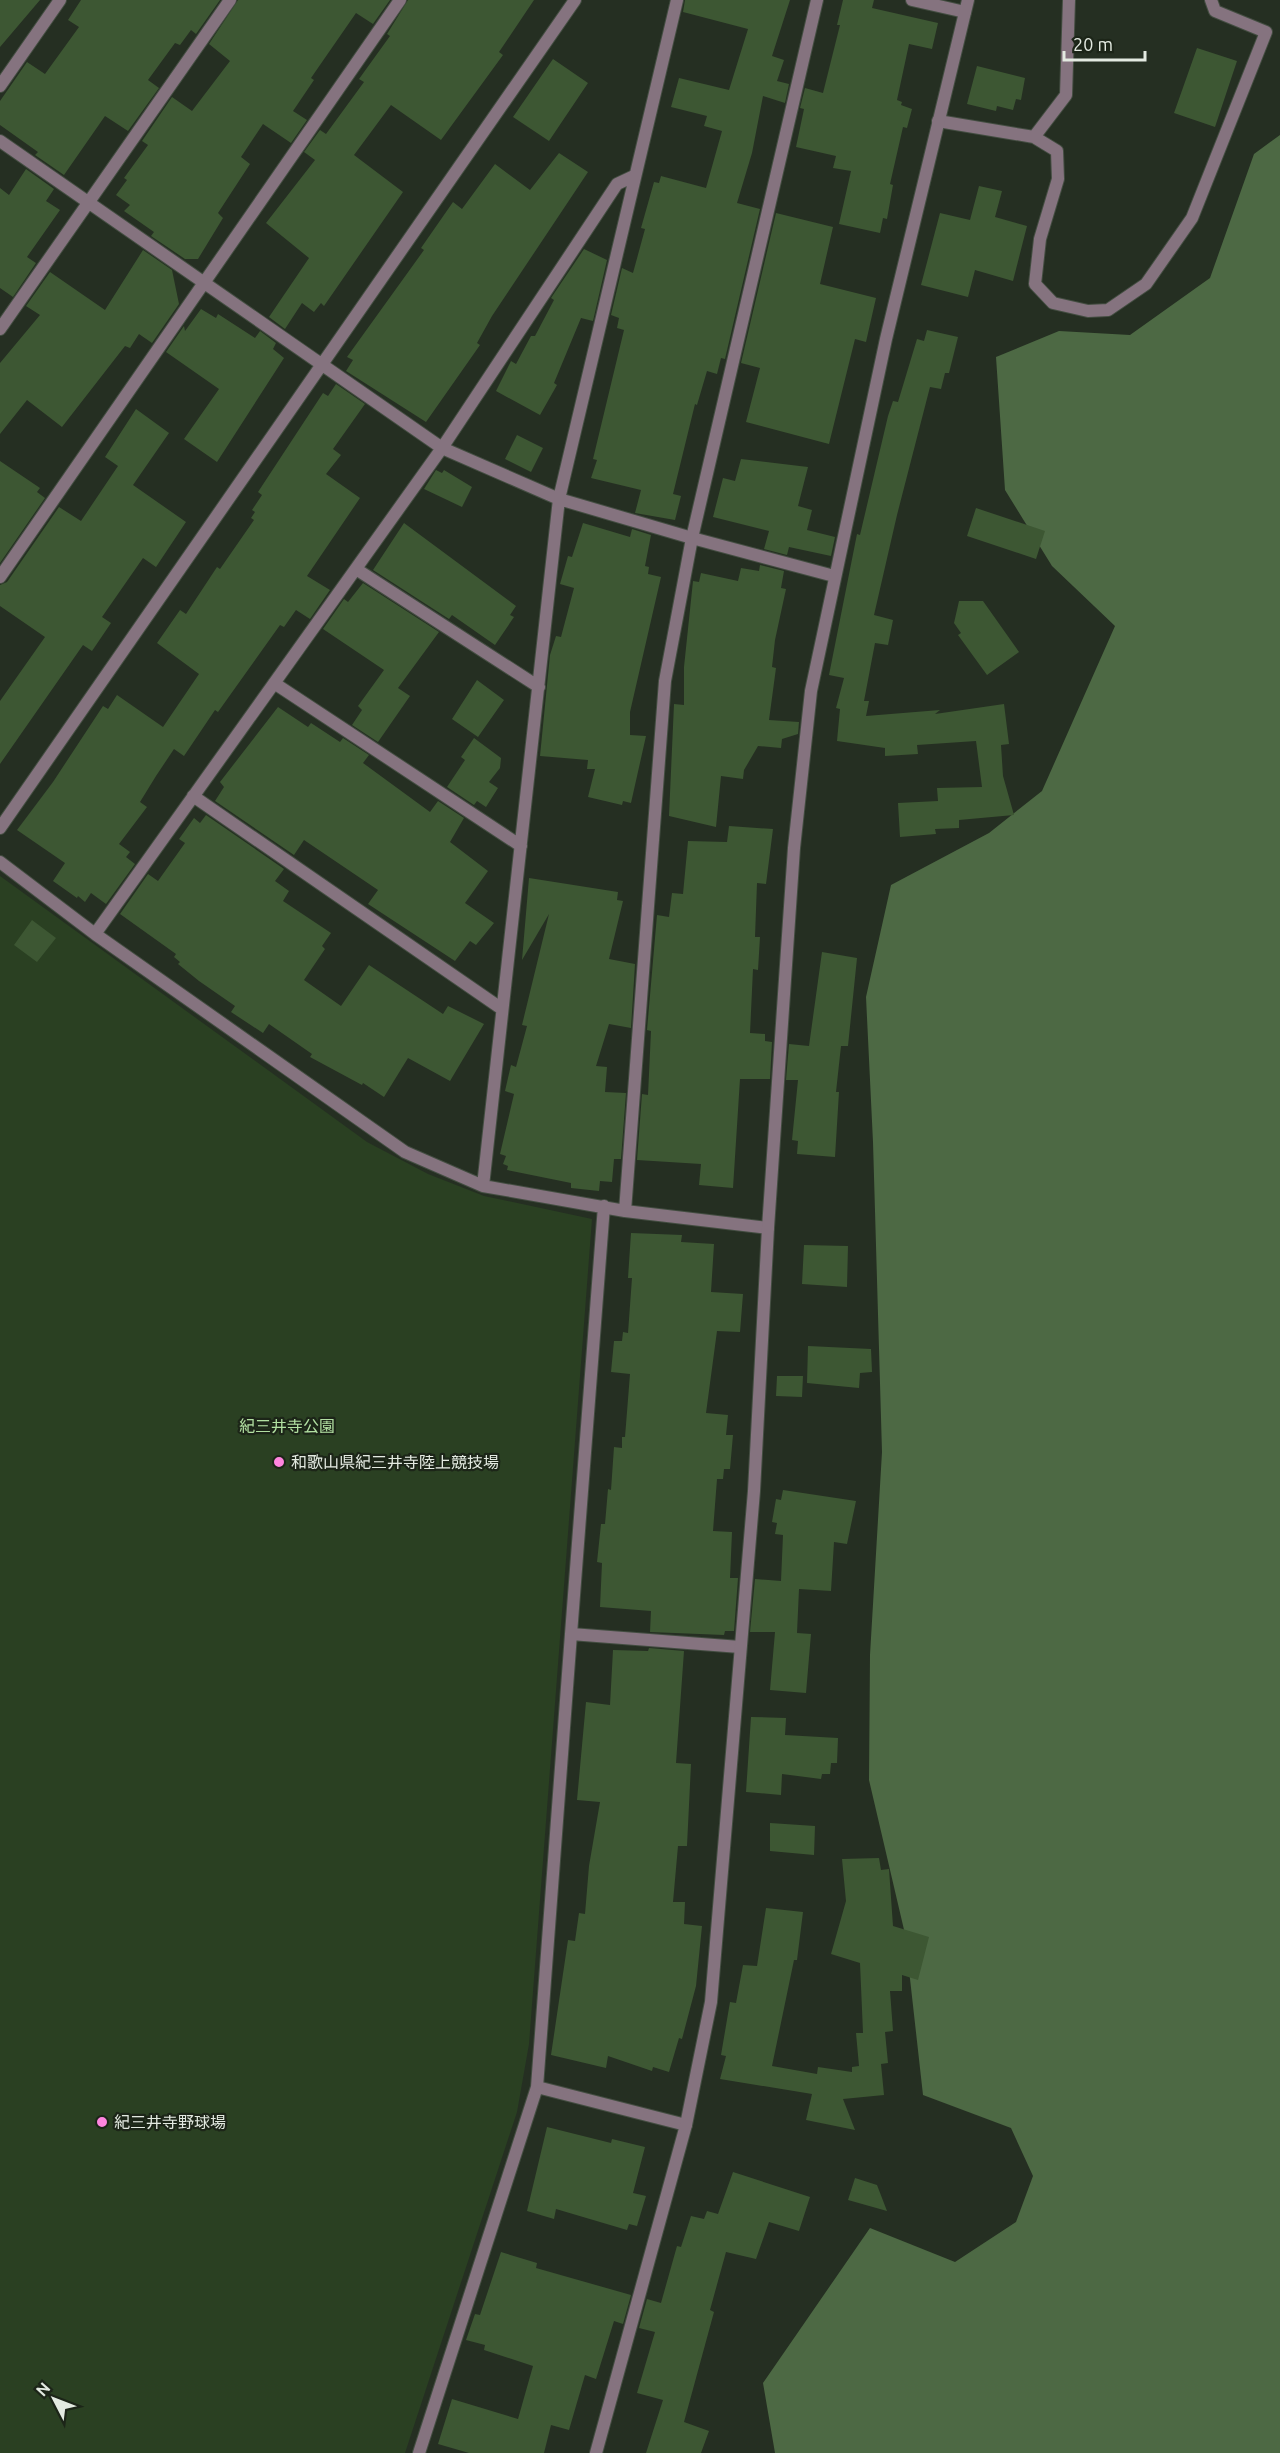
<svg xmlns="http://www.w3.org/2000/svg" width="1280" height="2453" font-family="Ubuntu,'Noto Sans JP',sans-serif">
  <rect width="100%" height="100%" fill="#252f22"/>
  <path fill="#2a4022" d="M 0,876 L 367,1142 L 428,1174 L 484,1196 L 592,1219 L 529,2044 L 517,2112 L 405,2453 L 0,2453 Z"/>
  <path fill="#4d6944" d="M 1280,135 L 1280,2453 L 775,2453 L 763,2383 L 870,2228 L 955,2262 L 1016,2222 L 1033,2176 L 1011,2128 L 923,2095 L 905,1934 L 869,1780 L 870,1655 L 882,1452 L 873,1142 L 866,997 L 891,885 L 989,833 L 1042,791 L 1115,626 L 1052,566 L 1005,490 L 996,357 L 1059,331 L 1130,335 L 1210,278 L 1254,154 Z"/>
  <path fill="#3d5733" d="M 0,0 L 40,0 L 0,47 Z
    M 81,0 L 220,0 L 196,34 L 191,30 L 180,45 L 175,43 L 148,80 L 159,88 L 128,131 L 105,116 L 64,175 L 35,155 L 38,152 L 0,125 L 0,101 L 27,62 L 45,74 L 79,27 L 68,20 Z
    M 238,0 L 390,0 L 373,24 L 356,13 L 311,78 L 314,80 L 293,111 L 307,120 L 291,143 L 263,124 L 241,157 L 250,164 L 218,213 L 223,218 L 198,259 L 185,259 L 151,236 L 154,232 L 124,211 L 130,205 L 116,195 L 127,180 L 124,178 L 148,145 L 142,141 L 172,97 L 192,111 L 230,61 L 209,44 Z
    M 408,0 L 534,0 L 499,52 L 503,55 L 441,140 L 391,105 L 354,155 L 403,192 L 324,306 L 321,303 L 314,312 L 302,303 L 285,329 L 269,317 L 309,258 L 266,223 L 315,160 L 304,152 L 320,130 L 326,134 L 364,82 L 359,79 L 390,36 L 387,34 Z
    M 685,0 L 790,0 L 772,56 L 784,60 L 777,81 L 789,84 L 785,103 L 763,96 L 752,153 L 737,203 L 760,209 L 725,359 L 721,358 L 717,374 L 707,371 L 697,405 L 695,404 L 673,494 L 681,496 L 675,520 L 635,513 L 641,490 L 591,478 L 597,460 L 593,459 L 624,330 L 617,328 L 619,318 L 611,315 L 622,268 L 633,273 L 645,229 L 641,228 L 654,182 L 659,183 L 661,176 L 706,188 L 722,131 L 704,126 L 707,116 L 671,107 L 679,78 L 729,90 L 748,29 L 683,12 Z
    M 843,0 L 874,0 L 872,8 L 938,23 L 932,49 L 909,44 L 897,100 L 902,102 L 901,105 L 912,109 L 907,128 L 903,127 L 890,184 L 893,185 L 887,219 L 883,218 L 880,233 L 839,224 L 851,171 L 833,168 L 836,156 L 796,147 L 804,109 L 800,108 L 805,88 L 823,93 L 840,25 L 837,25 Z
    M 1197,48 L 1237,61 L 1215,127 L 1174,113 Z
    M 553,59 L 588,83 L 549,141 L 513,117 Z
    M 977,66 L 1025,78 L 1021,100 L 1016,99 L 1013,110 L 997,106 L 996,111 L 967,104 Z
    M 559,153 L 588,172 L 492,316 L 477,343 L 480,345 L 426,422 L 346,371 L 353,360 L 347,357 L 424,250 L 421,248 L 453,202 L 462,209 L 495,164 L 530,190 Z
    M 26,169 L 54,189 L 46,201 L 60,210 L 27,257 L 36,263 L 13,297 L 0,288 L 0,188 L 9,195 Z
    M 979,186 L 1002,191 L 995,217 L 1027,226 L 1013,281 L 975,270 L 968,297 L 921,285 L 940,213 L 970,220 Z
    M 776,213 L 833,227 L 820,284 L 876,298 L 866,342 L 855,339 L 829,444 L 746,422 L 760,368 L 741,363 Z
    M 584,249 L 607,260 L 593,321 L 581,318 L 554,383 L 557,385 L 540,415 L 496,391 L 511,361 L 516,364 L 531,336 L 535,336 L 554,300 L 551,298 Z
    M 143,250 L 172,270 L 179,304 L 152,343 L 139,334 L 130,348 L 125,346 L 62,427 L 27,400 L 0,434 L 0,363 L 40,315 L 26,306 L 50,272 L 105,310 Z
    M 201,309 L 216,318 L 218,314 L 255,338 L 260,331 L 276,343 L 273,349 L 284,358 L 217,462 L 184,439 L 219,389 L 166,352 L 184,326 L 185,331 Z
    M 927,330 L 958,337 L 949,373 L 945,373 L 941,389 L 930,387 L 897,515 L 874,615 L 893,620 L 888,645 L 875,643 L 864,701 L 869,701 L 866,716 L 940,710 L 935,714 L 1004,704 L 1009,744 L 1001,745 L 1003,776 L 1014,815 L 959,820 L 959,828 L 935,829 L 936,834 L 900,837 L 898,803 L 938,801 L 937,788 L 982,787 L 976,741 L 917,745 L 918,754 L 885,756 L 885,748 L 837,741 L 840,709 L 836,708 L 844,678 L 829,675 L 857,534 L 860,535 L 888,416 L 893,401 L 898,402 L 917,339 L 924,341 Z
    M 336,384 L 365,404 L 333,449 L 341,455 L 326,474 L 360,498 L 307,576 L 330,590 L 310,619 L 296,610 L 284,627 L 280,625 L 218,712 L 215,710 L 184,756 L 174,749 L 156,776 L 140,802 L 147,807 L 119,844 L 130,852 L 126,857 L 135,864 L 106,904 L 91,893 L 85,902 L 78,896 L 77,898 L 53,881 L 65,863 L 17,830 L 53,782 L 103,706 L 108,709 L 117,695 L 163,727 L 199,674 L 157,643 L 180,610 L 186,614 L 217,567 L 220,569 L 254,520 L 251,518 L 255,512 L 252,510 L 262,495 L 258,492 L 323,393 L 328,396 Z
    M 136,409 L 169,433 L 133,485 L 186,522 L 156,567 L 143,558 L 102,617 L 111,623 L 92,651 L 83,645 L 0,764 L 0,701 L 45,637 L 0,606 L 0,585 L 7,582 L 59,507 L 81,521 L 118,466 L 105,457 Z
    M 517,435 L 543,448 L 531,472 L 505,459 Z
    M 741,459 L 808,467 L 798,506 L 812,510 L 807,530 L 835,537 L 831,556 L 789,547 L 787,555 L 764,549 L 769,531 L 713,517 L 723,478 L 735,481 Z
    M 0,461 L 40,488 L 37,492 L 45,498 L 0,563 Z
    M 436,470 L 442,473 L 444,470 L 472,487 L 462,507 L 424,489 Z
    M 976,508 L 1045,531 L 1036,559 L 967,536 Z
    M 404,523 L 516,606 L 510,615 L 514,617 L 495,645 L 452,615 L 449,619 L 373,570 Z
    M 583,523 L 630,537 L 632,529 L 651,535 L 645,566 L 649,567 L 648,574 L 661,577 L 630,712 L 630,735 L 646,736 L 631,803 L 623,801 L 622,805 L 588,797 L 595,769 L 587,769 L 588,760 L 540,756 L 550,655 L 556,636 L 561,637 L 574,588 L 560,584 L 568,556 L 572,557 Z
    M 760,565 L 784,571 L 781,588 L 786,589 L 775,640 L 772,667 L 776,668 L 769,720 L 799,722 L 798,734 L 782,739 L 781,748 L 758,746 L 744,770 L 743,779 L 721,776 L 716,827 L 669,816 L 674,704 L 684,705 L 684,667 L 693,581 L 699,582 L 701,573 L 738,581 L 741,568 L 759,571 Z
    M 363,583 L 439,632 L 398,688 L 410,696 L 378,742 L 352,725 L 362,710 L 358,706 L 384,670 L 323,629 L 344,599 L 348,602 Z
    M 959,601 L 983,601 L 1019,652 L 987,675 L 958,635 L 961,633 L 954,623 Z
    M 477,680 L 504,700 L 478,737 L 452,719 Z
    M 278,707 L 308,727 L 311,723 L 340,742 L 343,738 L 369,755 L 363,763 L 430,812 L 438,801 L 464,818 L 450,842 L 488,871 L 465,903 L 494,923 L 476,945 L 470,941 L 455,961 L 368,904 L 378,890 L 304,840 L 294,855 L 215,801 L 224,787 L 220,782 Z
    M 474,738 L 501,758 L 500,768 L 489,782 L 498,788 L 486,807 L 477,801 L 474,805 L 447,787 L 465,760 L 461,757 Z
    M 206,815 L 284,869 L 275,881 L 289,891 L 283,901 L 331,933 L 322,946 L 325,949 L 304,980 L 341,1006 L 369,965 L 443,1014 L 448,1006 L 484,1024 L 450,1081 L 408,1058 L 384,1097 L 363,1083 L 362,1085 L 310,1057 L 312,1054 L 269,1024 L 263,1033 L 231,1012 L 235,1006 L 199,981 L 178,964 L 180,962 L 174,957 L 176,954 L 120,914 L 148,874 L 158,881 L 185,843 L 179,839 L 194,818 L 200,823 Z
    M 729,826 L 773,829 L 766,884 L 757,883 L 755,937 L 760,937 L 758,970 L 753,969 L 750,1033 L 765,1034 L 765,1041 L 772,1042 L 770,1079 L 740,1079 L 733,1188 L 699,1185 L 701,1164 L 637,1160 L 642,1094 L 648,1095 L 651,1031 L 647,1030 L 657,915 L 669,917 L 672,893 L 683,894 L 688,841 L 727,842 Z
    M 529,878 L 618,892 L 617,900 L 623,901 L 609,959 L 635,964 L 631,1028 L 609,1024 L 596,1066 L 607,1067 L 605,1092 L 626,1093 L 621,1159 L 614,1159 L 612,1182 L 600,1181 L 599,1191 L 571,1188 L 571,1183 L 507,1170 L 508,1166 L 503,1164 L 506,1156 L 500,1154 L 514,1094 L 505,1091 L 511,1065 L 516,1067 L 527,1026 L 522,1025 L 549,914 L 522,960 Z
    M 32,920 L 56,938 L 37,962 L 14,945 Z
    M 822,952 L 857,958 L 848,1046 L 841,1046 L 836,1092 L 839,1092 L 835,1157 L 797,1154 L 798,1141 L 792,1140 L 798,1080 L 786,1080 L 789,1044 L 809,1046 Z
    M 631,1233 L 682,1235 L 681,1242 L 714,1244 L 711,1292 L 743,1294 L 740,1332 L 717,1331 L 706,1413 L 728,1415 L 726,1435 L 733,1435 L 730,1469 L 724,1469 L 723,1479 L 717,1479 L 713,1531 L 732,1532 L 730,1578 L 738,1578 L 734,1631 L 725,1631 L 724,1635 L 650,1632 L 651,1611 L 600,1607 L 602,1563 L 597,1562 L 601,1524 L 605,1524 L 608,1489 L 611,1490 L 614,1447 L 622,1448 L 622,1437 L 625,1437 L 630,1374 L 611,1372 L 614,1341 L 622,1341 L 623,1332 L 628,1333 L 632,1278 L 628,1278 Z
    M 804,1245 L 848,1246 L 847,1287 L 802,1284 Z
    M 808,1346 L 871,1349 L 872,1372 L 860,1373 L 859,1388 L 807,1383 Z
    M 777,1376 L 803,1376 L 802,1397 L 776,1396 Z
    M 783,1490 L 856,1501 L 847,1544 L 834,1542 L 831,1591 L 799,1589 L 797,1633 L 811,1634 L 806,1693 L 770,1690 L 775,1632 L 750,1632 L 755,1579 L 781,1581 L 783,1535 L 775,1534 L 777,1523 L 772,1522 L 776,1499 L 781,1500 Z
    M 649,1648 L 684,1651 L 676,1763 L 691,1764 L 687,1846 L 678,1846 L 673,1902 L 685,1902 L 684,1924 L 702,1926 L 696,1986 L 682,2039 L 679,2038 L 669,2072 L 653,2067 L 652,2071 L 608,2056 L 606,2068 L 551,2055 L 568,1940 L 575,1941 L 579,1913 L 585,1914 L 589,1866 L 600,1802 L 577,1800 L 586,1702 L 610,1705 L 613,1650 L 648,1651 Z
    M 751,1717 L 786,1718 L 785,1735 L 838,1738 L 837,1763 L 831,1763 L 830,1774 L 822,1774 L 821,1779 L 782,1774 L 781,1795 L 746,1792 Z
    M 770,1823 L 815,1826 L 814,1855 L 770,1851 Z
    M 879,1858 L 881,1870 L 889,1869 L 893,1926 L 929,1937 L 918,1980 L 902,1975 L 902,1991 L 890,1991 L 893,2031 L 885,2032 L 888,2063 L 881,2064 L 884,2095 L 843,2099 L 855,2130 L 806,2120 L 812,2094 L 720,2079 L 726,2056 L 721,2055 L 730,2002 L 736,2003 L 743,1965 L 757,1966 L 766,1908 L 803,1912 L 797,1960 L 794,1960 L 772,2066 L 817,2074 L 818,2067 L 852,2072 L 852,2067 L 859,2066 L 856,2033 L 863,2033 L 860,1963 L 831,1954 L 846,1901 L 842,1859 Z
    M 547,2127 L 611,2143 L 612,2139 L 645,2147 L 633,2193 L 646,2196 L 637,2226 L 629,2224 L 627,2230 L 556,2209 L 554,2219 L 527,2211 Z
    M 733,2172 L 810,2197 L 799,2231 L 769,2222 L 756,2259 L 726,2252 L 710,2310 L 714,2312 L 684,2422 L 709,2431 L 701,2453 L 646,2453 L 663,2400 L 637,2393 L 655,2332 L 639,2328 L 647,2299 L 661,2303 L 677,2246 L 681,2247 L 691,2216 L 704,2219 L 707,2211 L 718,2214 Z
    M 855,2178 L 877,2185 L 887,2211 L 848,2200 Z
    M 501,2252 L 537,2263 L 536,2268 L 631,2295 L 623,2324 L 614,2321 L 596,2379 L 585,2375 L 569,2430 L 551,2425 L 544,2453 L 469,2453 L 438,2444 L 452,2399 L 518,2419 L 533,2366 L 484,2350 L 485,2345 L 466,2340 L 475,2314 L 480,2315 Z"/>
  <g fill="none" stroke-linecap="round" stroke-linejoin="round">
    <g stroke="#434d41" stroke-width="14">
      <path id="minor" d="M 912,0 L 965,12
        M 0,86 L 60,0
        M 938,121 L 1034,137 L 1066,95 L 1069,0
        M 1034,137 L 1057,151 L 1058,179 L 1040,239 L 1035,284 L 1053,303 L 1088,311 L 1108,310 L 1146,284 L 1192,218 L 1266,32 L 1215,11 L 1211,0
        M 0,141 L 442,448 L 559,499 L 692,538 L 834,576
        M 0,329 L 230,0
        M 356,569 L 539,687
        M 0,577 L 400,0
        M 274,683 L 521,846
        M 193,796 L 502,1009
        M 0,828 L 575,0
        M 0,862 L 95,934 L 405,1152 L 483,1186 L 625,1211 L 768,1228
        M 95,934 L 442,448 L 617,184 L 634,176
        M 483,1186 L 559,499 L 677,0
        M 604,1206 L 571,1634 L 740,1647
        M 625,1211 L 665,681 L 692,538 L 817,0
        M 537,2087 L 571,1634
        M 419,2453 L 537,2087 L 686,2125"/>
    </g>
    <g stroke="#434d41" stroke-width="14">
      <path id="tertiary" d="M 596,2453 L 686,2125 L 711,2002 L 754,1491 L 768,1228 L 794,848 L 811,691 L 886,339 L 968,0"/>
    </g>
    <use href="#minor" stroke="#85737f" stroke-width="12"/>
    <use href="#tertiary" stroke="#85737f" stroke-width="12"/>
  </g>
  <g fill="#ff85df" stroke="#1c2518" stroke-width="2">
    <circle cx="279" cy="1462" r="6"/>
    <circle cx="102" cy="2122" r="6"/>
  </g>
  <g text-anchor="middle" stroke-width="4.5" stroke-linejoin="round" paint-order="stroke">
    <g font-size="16" fill="#b2e0a2" stroke="#1c2518">
      <text x="287" y="1432">紀三井寺公園</text>
    </g>
    <g font-size="16" fill="#e3eae1" stroke="#1c2518" text-anchor="start">
      <text x="291" y="1468">和歌山県紀三井寺陸上競技場</text>
      <text x="114" y="2128">紀三井寺野球場</text>
    </g>
  </g>
  <g transform="translate(54 2399) rotate(312)" stroke="#1c2518" stroke-width="4.5" paint-order="stroke">
  <path d="M0-4.5L10 22L0 15L-10 22Z" fill="#e3eae1"/>
  <text y="-9" font-size="16" font-weight="bold" text-anchor="middle" fill="#e3eae1">N</text>
  </g>
  <path d="M1064 51v9h81v-9" fill="none" stroke="#e3eae1" stroke-width="3"/>
  <text x="1073" y="51" font-size="18" fill="#e3eae1" stroke="#1c2518" stroke-width="4.5" paint-order="stroke">20 m</text>
</svg>
